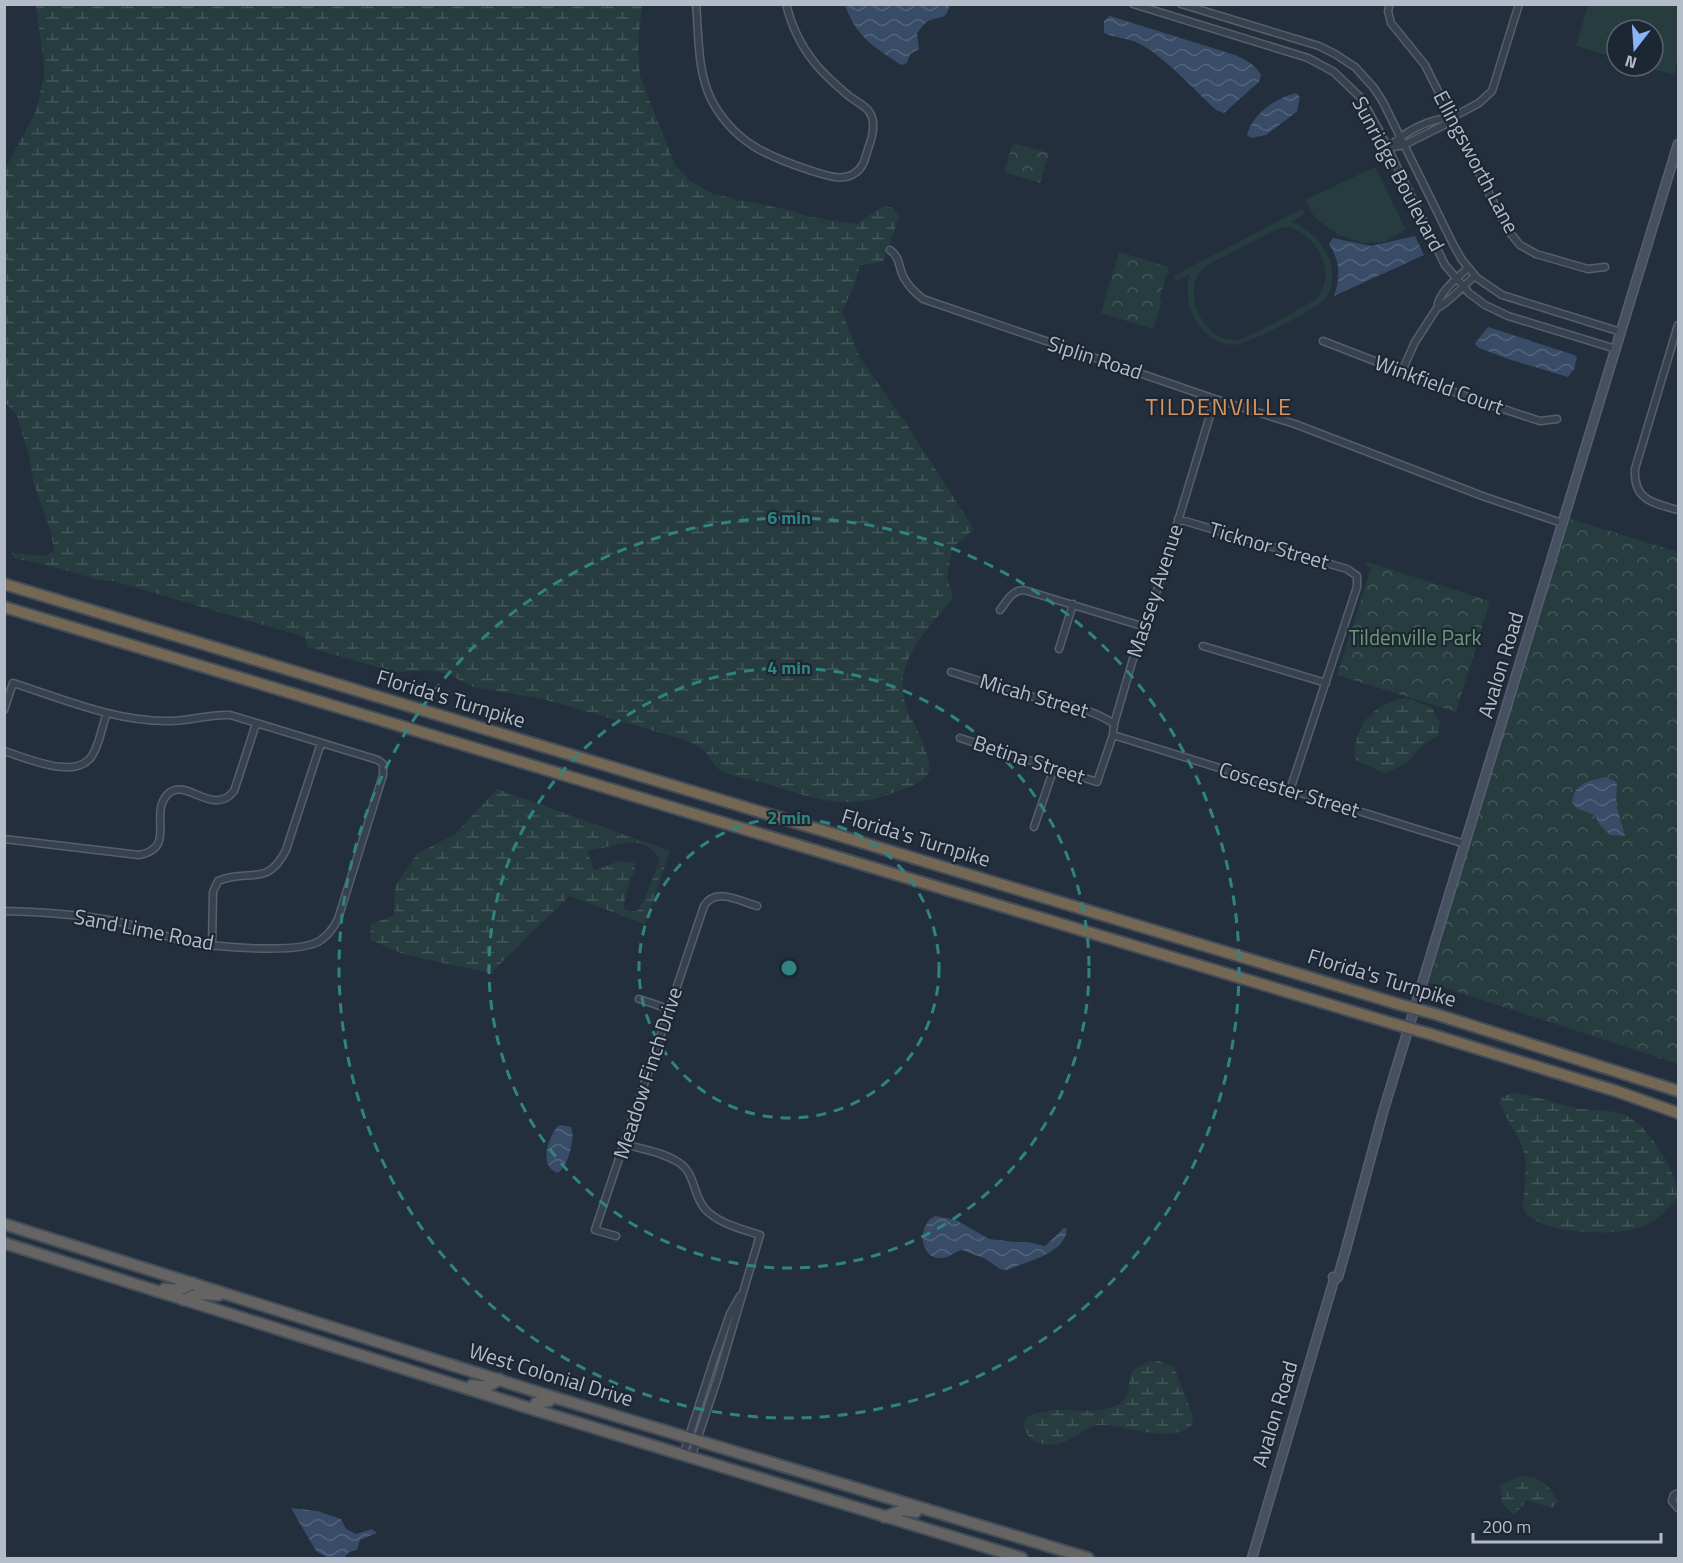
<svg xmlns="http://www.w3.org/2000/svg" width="1683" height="1563" font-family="'Titillium Web',sans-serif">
  <defs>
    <pattern id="wetland-marsh" width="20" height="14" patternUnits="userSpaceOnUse" patternTransform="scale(1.5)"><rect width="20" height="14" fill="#263c3f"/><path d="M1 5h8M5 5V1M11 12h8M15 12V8" fill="none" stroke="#435659"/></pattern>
    <pattern id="park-crowns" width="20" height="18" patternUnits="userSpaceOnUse" patternTransform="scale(1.5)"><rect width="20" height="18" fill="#263c3f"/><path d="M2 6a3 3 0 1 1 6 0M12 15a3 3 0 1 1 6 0" fill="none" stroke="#435659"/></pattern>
    <pattern id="water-waves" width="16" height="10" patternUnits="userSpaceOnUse" patternTransform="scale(1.5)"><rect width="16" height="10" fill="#394c67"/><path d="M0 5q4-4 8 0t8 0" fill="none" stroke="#53647b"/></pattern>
  </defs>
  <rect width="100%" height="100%" fill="#242f3e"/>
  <path fill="#263c3f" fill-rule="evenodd" d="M 1588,5 L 1678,5 L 1678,58 L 1674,75 L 1644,66 L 1653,66 L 1653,30 L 1617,30 L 1617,58 L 1576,46 Z
    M 1375,167 L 1406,230 L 1385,242 L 1362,243 L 1337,234 L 1315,218 L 1305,200 Z
    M 1302,209 L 1305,214 L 1291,222 C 1319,230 1346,271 1325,299 C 1316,309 1244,347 1231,345 C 1217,344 1205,334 1197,323 C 1188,308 1185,291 1190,274 L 1176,281 L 1173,276 ZM 1284,227 C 1317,229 1342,280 1312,302 C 1296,310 1249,340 1233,340 C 1200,339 1179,285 1206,266 L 1275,230 Z"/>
  <path fill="url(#wetland-marsh)" fill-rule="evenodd" d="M 36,5 L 642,5 L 638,44 L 640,76 L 675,165 L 690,181 L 713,194 L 788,210 L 810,217 L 857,224 L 883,206 L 893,208 L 899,217 L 883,262 L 860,265 L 855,284 L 842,311 L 859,356 L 905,422 L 974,529 L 953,547 L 947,576 L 953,598 C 922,637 884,669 913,722 C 919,732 930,758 930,769 C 929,780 910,787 901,790 C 845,813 819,799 764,783 C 750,779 733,777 720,770 C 713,765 709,755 702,749 C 697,744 688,742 682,739 L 543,699 L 473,687 L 450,675 L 430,670 L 395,672 L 307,647 L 305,637 L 113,581 L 98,580 L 62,569 L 14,558 L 12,553 L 44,556 L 54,551 L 51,532 L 34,484 L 28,452 L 17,416 L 5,402 L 5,169 L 36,111 L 45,73 Z
    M 1405,698 L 1431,707 L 1440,722 L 1438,735 L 1423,745 L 1408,761 L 1386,774 L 1354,759 C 1356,723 1371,706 1405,698 Z
    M 497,789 L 670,851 L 645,924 L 569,896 L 491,973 L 406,955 L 371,940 L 370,925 L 394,915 L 395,886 L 417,854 L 455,834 ZM 631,842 C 644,844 655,847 660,861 C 653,875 646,901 637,911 L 628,911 L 624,908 L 624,903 L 631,876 L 634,873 L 635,863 L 620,861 L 594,870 L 587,851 Z
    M 1513,1093 C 1535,1095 1555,1104 1577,1108 C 1593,1112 1612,1108 1627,1116 C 1648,1126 1679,1174 1678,1197 C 1668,1209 1659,1220 1644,1226 C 1621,1237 1534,1236 1523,1208 L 1526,1165 L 1523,1147 L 1499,1103 L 1501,1097 Z
    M 1150,1361 L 1159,1361 L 1174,1367 L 1193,1416 L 1191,1426 C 1167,1444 1132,1426 1104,1425 C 1079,1424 1069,1452 1039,1443 C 1031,1441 1027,1434 1023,1427 L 1026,1418 C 1057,1401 1087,1418 1115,1406 C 1135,1398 1125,1380 1133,1371 C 1137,1366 1144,1364 1150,1361 Z
    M 1520,1476 C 1542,1478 1548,1482 1558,1503 L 1552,1508 L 1527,1500 L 1514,1515 L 1502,1503 L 1500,1485 Z"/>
  <path fill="url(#park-crowns)" d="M 1013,143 L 1049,153 L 1040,183 L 1004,172 Z
    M 1119,252 L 1169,267 L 1159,299 L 1162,300 L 1153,329 L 1101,313 Z
    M 1564,517 L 1678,552 L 1678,1064 L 1424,981 Z
    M 1367,562 L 1490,601 L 1456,712 L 1337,675 L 1371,568 L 1366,566 Z"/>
  <path fill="url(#water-waves)" d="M 947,4 L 949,7 C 946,22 937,15 927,22 C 923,24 920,30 917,33 L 919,49 L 910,54 L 907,63 L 901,65 C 873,46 857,38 845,5 Z
    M 1110,16 L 1235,55 C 1246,60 1256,65 1261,75 L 1259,82 L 1224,113 L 1216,110 C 1194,90 1166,58 1140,44 C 1128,38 1116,38 1104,33 L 1104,21 Z
    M 1296,93 L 1300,97 L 1297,111 L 1291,116 L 1266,135 L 1251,138 L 1247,135 C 1253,113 1276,98 1296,93 Z
    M 1415,236 L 1424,255 L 1334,296 C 1341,277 1340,261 1329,244 L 1333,238 L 1371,246 Z
    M 1488,327 L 1574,355 L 1577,357 L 1574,369 L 1568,377 L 1508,359 L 1479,348 L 1475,344 L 1476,342 Z
    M 1605,777 L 1617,782 L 1616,804 L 1625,836 L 1610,835 L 1599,824 L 1595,815 L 1576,808 L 1572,802 C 1574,783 1589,781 1605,777 Z
    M 561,1125 L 571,1127 C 576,1137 568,1167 558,1173 C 538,1167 548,1137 558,1126 Z
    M 935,1216 L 956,1220 L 989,1239 L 1015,1242 L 1028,1242 L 1045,1246 L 1064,1228 L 1067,1229 C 1065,1254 1027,1261 1007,1270 L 1000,1269 L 986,1259 L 962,1250 C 955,1251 948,1259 940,1258 C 918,1258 918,1223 935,1216 Z
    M 291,1508 L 317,1511 L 341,1519 L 346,1529 L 356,1534 L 372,1529 L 377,1533 L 360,1540 L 357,1550 L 349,1552 L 344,1558 L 328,1558 L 316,1551 Z"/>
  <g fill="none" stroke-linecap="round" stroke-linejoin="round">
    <g stroke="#565f6c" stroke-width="9">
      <path id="minor" d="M 696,4 C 699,36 697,70 711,99 C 733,142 768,157 812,171 C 826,175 842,182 855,173 C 864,167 865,158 868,149 C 871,141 874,132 873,123 C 873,118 871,114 868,110 C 863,105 856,101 850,97 C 837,86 824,75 814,62 C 801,46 791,24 786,4
        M 1133,4 L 1308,58 L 1334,72 L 1361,98 L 1380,132 L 1445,265 L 1469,293 L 1485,305 L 1508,316 L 1616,349
        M 1181,4 L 1319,46 L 1335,54 L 1355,67 L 1374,88 L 1383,102 L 1453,244 L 1462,260 L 1477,278 L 1502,295 L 1621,332
        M 1390,4 L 1388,11 L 1391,23 L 1425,65 L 1507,229 L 1520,245 L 1536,254 L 1588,269 L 1605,267
        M 1388,148 L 1404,145 L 1444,125 L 1451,118 L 1479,103 L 1492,91 L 1519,4
        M 1388,148 C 1403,133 1429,118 1451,118
        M 890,250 C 900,257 898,265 903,276 C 908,286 914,292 923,299 L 1215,399 L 1295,424 L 1485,497 L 1562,523
        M 1468,268 C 1456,279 1439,292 1437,308 C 1445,306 1466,283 1475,276
        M 1678,325 L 1635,469 C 1633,500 1653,503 1678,510
        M 1323,341 L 1470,398 L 1540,421 L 1557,419
        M 1402,371 L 1415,342 L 1437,308
        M 1178,519 L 1347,569 L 1357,576 L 1357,587 L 1290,790
        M 1000,610 C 1007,601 1012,590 1024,590 L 1145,627
        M 1203,646 L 1326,683
        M 1059,649 L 1073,604
        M 951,672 C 977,680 1002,688 1027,695 C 1056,704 1088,706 1114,724
        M 4,710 L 13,683 C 63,699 116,722 170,721 C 190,721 209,714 230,715 L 378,760 L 383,764 L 383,775 L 338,919 C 334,927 328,935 321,940 C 301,955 210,947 185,941 C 161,936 138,925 114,921 C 78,914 41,912 4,911
        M 1113,735 L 1465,844
        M 960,738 L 1097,782 L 1113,735 L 1114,724 L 1133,659 L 1155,597 L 1215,399
        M 4,751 C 27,758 78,782 93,754 C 100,742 102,726 107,713
        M 1034,827 L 1054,768
        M 4,839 L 139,855 C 177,848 149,815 167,795 C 185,775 212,818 234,791 L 256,724
        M 212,946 L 213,892 L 218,881 C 249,868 267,888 286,850 L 321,743
        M 639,999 L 669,1009
        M 624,1144 C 642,1149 662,1152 678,1162 C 696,1173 692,1194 705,1209 C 719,1224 742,1229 760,1235 L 718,1377 L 691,1458
        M 616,1236 L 595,1230 L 704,906 C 715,887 740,901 757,906
        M 683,1455 L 714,1359 L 730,1314 L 740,1296
        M 1678,1493 L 1674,1495 L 1672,1501 L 1678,1508"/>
    </g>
    <g stroke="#565f6c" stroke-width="11">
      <path id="secondary" d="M 1334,1280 L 1338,1277 L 1346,1249 L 1383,1112 L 1678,144
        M 1252,1558 L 1334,1280 L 1333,1277"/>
    </g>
    <g stroke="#434c59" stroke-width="14">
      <path id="trunk" d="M 4,1224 L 553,1397 L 1088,1558
        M 4,1243 L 532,1409 L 1022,1558
        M 164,1289 C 176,1290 183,1290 193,1283
        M 183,1300 L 198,1294 L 219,1295
        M 472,1385 C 483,1387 489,1388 499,1379
        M 532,1409 L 536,1403 L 549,1401 L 553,1397
        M 884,1517 L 903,1510 L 916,1512"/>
    </g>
    <g stroke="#434c59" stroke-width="14">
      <path id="motorway" d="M 4,584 L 1398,1004
        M 4,607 L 1391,1023
        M 1435,1014 L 1678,1091
        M 1430,1034 L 1616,1091 L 1678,1113"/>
    </g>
    <use href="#minor" stroke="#38414e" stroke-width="6"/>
    <use href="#secondary" stroke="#465061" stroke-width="8"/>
    <use href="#trunk" stroke="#656462" stroke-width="10"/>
    <use href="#motorway" stroke="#746855" stroke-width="10"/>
    <g stroke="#434c59" stroke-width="14" stroke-linecap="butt">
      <path id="motorway-bridge" d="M 1398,1004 L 1435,1014
        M 1391,1023 L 1430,1034"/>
    </g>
    <use href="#motorway-bridge" stroke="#746855" stroke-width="10"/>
  </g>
  <g fill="none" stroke="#308480" stroke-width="3" stroke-dasharray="10 8">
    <circle cx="789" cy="968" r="150"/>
    <circle cx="789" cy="968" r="300"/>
    <circle cx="789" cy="968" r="450"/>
  </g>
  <g text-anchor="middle" stroke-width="4.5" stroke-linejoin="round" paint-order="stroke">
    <g font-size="21" fill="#b4bcc9" stroke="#1d2633">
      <text transform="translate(1476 162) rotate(62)" y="7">Ellingsworth Lane</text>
      <text transform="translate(1398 174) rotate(62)" y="7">Sunridge Boulevard</text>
      <text transform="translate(1095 358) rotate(18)" y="7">Siplin Road</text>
      <text transform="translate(1439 385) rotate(20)" y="7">Winkfield Court</text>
      <text transform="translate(1269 546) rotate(16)" y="7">Ticknor Street</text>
      <text transform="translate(1155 591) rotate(-72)" y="7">Massey Avenue</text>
      <text transform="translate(1501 665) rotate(-73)" y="7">Avalon Road</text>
      <text transform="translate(1034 696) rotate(16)" y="7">Micah Street</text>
      <text transform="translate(451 699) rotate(17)" y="7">Florida's Turnpike</text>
      <text transform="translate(1029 760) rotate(18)" y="7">Betina Street</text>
      <text transform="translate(1289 790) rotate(17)" y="7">Coscester Street</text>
      <text transform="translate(916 838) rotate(17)" y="7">Florida's Turnpike</text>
      <text transform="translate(144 930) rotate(11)" y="7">Sand Lime Road</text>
      <text transform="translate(1382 978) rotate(17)" y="7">Florida's Turnpike</text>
      <text transform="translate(648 1073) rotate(-72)" y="7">Meadow Finch Drive</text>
      <text transform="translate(551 1375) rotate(17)" y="7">West Colonial Drive</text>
      <text transform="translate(1275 1414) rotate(-73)" y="7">Avalon Road</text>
    </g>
    <g font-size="21" fill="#6b9a76" stroke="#1d2633">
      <text x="1415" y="645">Tildenville Park</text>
    </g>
    <g font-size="24" letter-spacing="1.5" fill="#d59563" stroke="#1d2633">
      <text x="1219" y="415">TILDENVILLE</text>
    </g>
  </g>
  <circle cx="789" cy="968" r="9" fill="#308480" stroke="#1d2633" stroke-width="3"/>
  <g font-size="18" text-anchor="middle" font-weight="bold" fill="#308480" stroke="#1d2633" stroke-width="4.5" stroke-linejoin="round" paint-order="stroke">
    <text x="789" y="524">6 min</text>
    <text x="789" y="674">4 min</text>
    <text x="789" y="824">2 min</text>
  </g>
  <rect width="1683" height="1563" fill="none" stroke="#b4bcc9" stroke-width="12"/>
  <g transform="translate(1635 48) rotate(197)"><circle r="28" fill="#1d2633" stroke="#59626f" stroke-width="1.5"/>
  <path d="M0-4.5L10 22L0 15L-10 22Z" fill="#8ab4f8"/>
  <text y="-9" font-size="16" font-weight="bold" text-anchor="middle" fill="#b4bcc9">N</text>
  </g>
  <path d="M1473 1533v9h188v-9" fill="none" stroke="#b4bcc9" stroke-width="3"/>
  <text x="1482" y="1533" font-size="18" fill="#b4bcc9" stroke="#1d2633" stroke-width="4.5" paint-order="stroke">200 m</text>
</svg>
